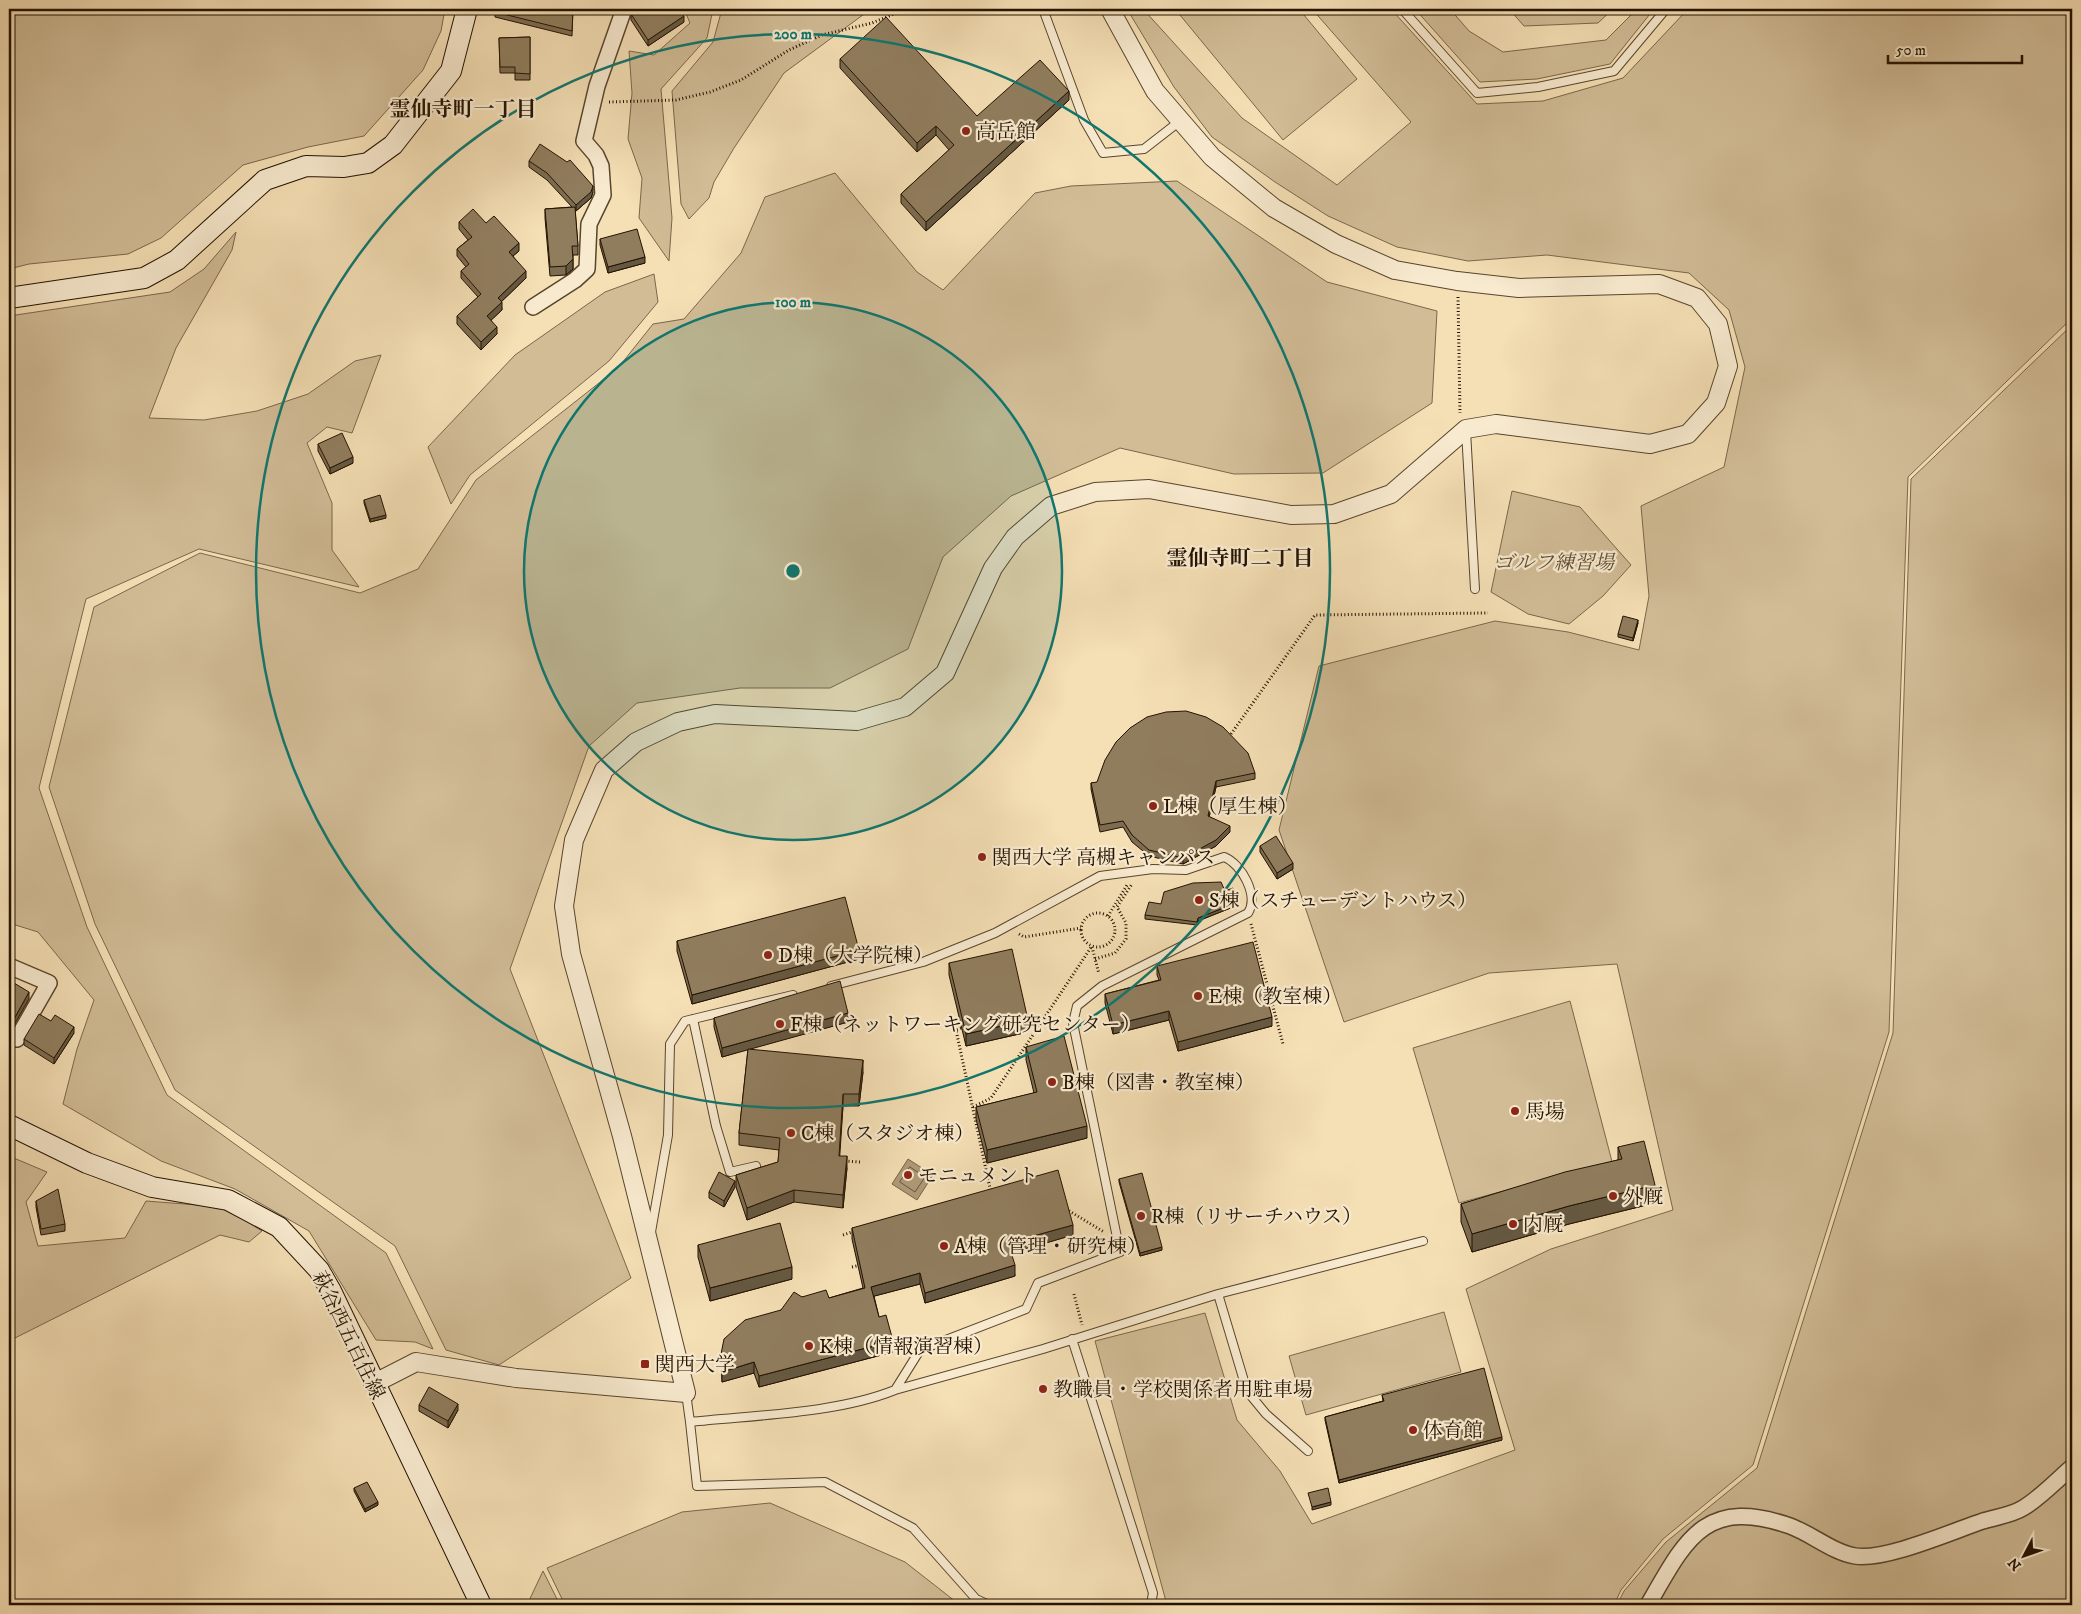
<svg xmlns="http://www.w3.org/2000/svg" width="2081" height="1614" font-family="'IM FELL DW Pica','Noto Serif JP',serif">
  <rect width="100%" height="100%" fill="#f5dfb5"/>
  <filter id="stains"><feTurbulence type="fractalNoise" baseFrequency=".004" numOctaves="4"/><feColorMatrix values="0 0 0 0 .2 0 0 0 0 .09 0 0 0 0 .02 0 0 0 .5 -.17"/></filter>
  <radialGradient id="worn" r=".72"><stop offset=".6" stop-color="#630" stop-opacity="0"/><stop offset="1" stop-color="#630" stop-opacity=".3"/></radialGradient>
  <path fill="#d1bc96" stroke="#7a674b" d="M 9,9 L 445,9 L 441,31 L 423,70 L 364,136 L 308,147 L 243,165 L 161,238 L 128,254 L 29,264 L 9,269 Z
    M 684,9 L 713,9 L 707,38 L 661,89 L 672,218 L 669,261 L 639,218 L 642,178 L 628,139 L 632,93 L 629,51 L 654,55 L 690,23 Z
    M 722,9 L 871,9 L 784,73 L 734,148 L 714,182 L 709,198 L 689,219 L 681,204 L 672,91 L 713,42 Z
    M 1127,9 L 1143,9 L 1242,118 L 1337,185 L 1411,122 L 1312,9 L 1391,9 L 1477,104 L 1543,101 L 1623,78 L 1688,9 L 2072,9 L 2072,318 L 1908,477 L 1889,1032 L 1753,1465 L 1663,1539 L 1621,1590 L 1614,1605 L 1167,1605 L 1095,1341 L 1205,1313 L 1237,1420 L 1280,1471 L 1312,1524 L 1515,1450 L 1466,1289 L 1551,1249 L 1673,1210 L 1617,964 L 1489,973 L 1344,1022 L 1279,830 L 1319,666 L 1495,621 L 1568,632 L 1639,650 L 1649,596 L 1641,506 L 1724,467 L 1745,367 L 1729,310 L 1689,273 L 1547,255 L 1468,261 L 1397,247 L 1328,216 L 1275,182 L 1212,137 L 1174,87 Z
    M 1175,9 L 1299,9 L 1357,79 L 1283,140 Z
    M 1415,9 L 1450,9 L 1469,31 L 1503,52 L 1606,40 L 1637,9 L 1654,9 L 1610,64 L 1537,79 L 1480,82 Z
    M 1509,9 L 1613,9 L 1598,23 L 1524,26 Z
    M 835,173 L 917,272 L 943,290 L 1035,193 L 1071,186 L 1177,181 L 1327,282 L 1437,311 L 1432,403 L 1323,473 L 1234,474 L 1120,448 L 1011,496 L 943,557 L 908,649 L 830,688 L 740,688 L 637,703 L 589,746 L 510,969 L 631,1278 L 499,1365 L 446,1350 L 395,1246 L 175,1090 L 95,924 L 49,787 L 94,607 L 200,553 L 360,593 L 418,569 L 476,480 L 618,368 L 653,324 L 684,319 L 741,253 L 765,197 Z
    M 236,232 L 232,250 L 176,348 L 149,418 L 204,420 L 257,411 L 308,394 L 355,361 L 381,355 L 352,433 L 327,427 L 307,443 L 332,503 L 332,550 L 359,587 L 199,549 L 86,599 L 39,788 L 87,927 L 167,1095 L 386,1253 L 433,1349 L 415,1342 L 376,1340 L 309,1231 L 235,1189 L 161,1161 L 63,1104 L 77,1049 L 94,1000 L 38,932 L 9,923 L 9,316 L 170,292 L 204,269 Z
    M 654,274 L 658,302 L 609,361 L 470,475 L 451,504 L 428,447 L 515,355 L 605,292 Z
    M 2072,325 L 2072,1605 L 1617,1605 L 1624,1591 L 1666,1542 L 1757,1468 L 1893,1033 L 1911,479 Z
    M 1512,491 L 1580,507 L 1631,565 L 1603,596 L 1569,624 L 1528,614 L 1491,592 Z
    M 1570,1001 L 1615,1173 L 1563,1175 L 1459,1203 L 1413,1048 Z
    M 9,1156 L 47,1172 L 26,1202 L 38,1246 L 125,1238 L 146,1201 L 223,1207 L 262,1231 L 249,1242 L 220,1235 L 9,1341 Z
    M 1444,1312 L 1461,1372 L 1306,1415 L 1289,1356 Z
    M 770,1503 L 905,1562 L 960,1605 L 565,1605 L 547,1568 L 682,1512 Z
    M 543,1571 L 560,1605 L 527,1605 Z"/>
  <path fill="#ae9977" stroke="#766347" d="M 908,1159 L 933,1175 L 917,1200 L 892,1184 Z"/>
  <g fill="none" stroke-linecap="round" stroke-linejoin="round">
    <path stroke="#68563c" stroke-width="1" d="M 910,1167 L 925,1177 L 915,1192 L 900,1182 Z"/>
    <g stroke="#58452d" stroke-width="10">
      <path id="service" d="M 1043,9 L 1084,120 L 1103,153 L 1144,149 L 1180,121
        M 1402,9 L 1477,93 L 1538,87 L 1614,71 L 1666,9
        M 1466,431 L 1475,589
        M 831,986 L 923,962 L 995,933 L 1100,876 L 1153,869 L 1186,870 L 1224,857 C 1242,864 1259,896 1248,913 L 1102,986 L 1077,1006 L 1073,1023 L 1120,1252 L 1038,1283 L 1026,1309 L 920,1350 L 895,1390
        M 693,1019 L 716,1126 L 730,1172 L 756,1166
        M 651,1232 L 668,1135 L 670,1044 L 685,1021 L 793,995
        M 1218,1294 L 1247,1391 L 1266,1414 L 1308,1451
        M 1072,1339 L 1153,1593 L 1151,1604 L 1149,1605
        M 686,1393 L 690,1422 C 754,1415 835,1414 895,1390 L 1043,1349 L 1218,1294 L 1423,1241
        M 690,1422 L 697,1486 L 825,1482 L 913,1528 L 976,1599 L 989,1605"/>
    </g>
    <g stroke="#58452d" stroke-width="18">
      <path id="minor" d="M 533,307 L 575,280 L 587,269 L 589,224 L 603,195 L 601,166 L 596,155 L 584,141 L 597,86 L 624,9
        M 9,966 L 49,983 L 17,1039
        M 1648,1605 C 1685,1541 1704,1496 1790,1526 C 1812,1534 1832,1552 1855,1556 C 1885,1561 1953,1531 1983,1521 C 1996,1517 2012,1515 2023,1508 C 2039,1499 2058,1479 2072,1467"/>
    </g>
    <g stroke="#58452d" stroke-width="20">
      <path id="tertiary" d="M 373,1384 L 416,1362 L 516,1378 L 686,1393 L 622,1136 L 571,954 L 564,906 L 574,840 L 604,770 L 636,742 L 678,722 L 715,714 L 857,721 L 905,707 L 945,673 L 993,568 L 1015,537 L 1051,506 L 1095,492 L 1149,489 L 1291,515 L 1334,514 L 1391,494 L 1466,429 L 1496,424 L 1650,444 L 1688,434 L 1716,403 L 1728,366 L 1718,324 L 1697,298 L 1659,284 L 1519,288 L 1457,281 L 1395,270 L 1336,244 L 1274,208 L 1212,157 L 1155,91 L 1110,9"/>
    </g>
    <g stroke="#231200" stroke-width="22">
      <path id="secondary" d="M 9,298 L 144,278 L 177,260 L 265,180 L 306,166 L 344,167 L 368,163 L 393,145 L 451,71 L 467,9
        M 9,1125 L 87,1163 L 152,1187 L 228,1200 L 279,1227 L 319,1270 L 331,1291 L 481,1605"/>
    </g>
    <path stroke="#231200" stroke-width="3" stroke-dasharray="1 2.5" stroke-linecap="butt" d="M 609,102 L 676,100 L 710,92 L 741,80 L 789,50 L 822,35 L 872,23 L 906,9
      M 1458,297 L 1460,413
      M 1231,734 L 1315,615 L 1488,613
      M1081 930a17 17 0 1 1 34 0a17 17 0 1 1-34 0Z
      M 1108,916 L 1127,885
      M 1251,924 L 1283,1044
      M 1019,934 L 1024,937 L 1081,928
      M 1092,947 L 1099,974
      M 1095,959 L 1115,953 L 1126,939 L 1126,923 L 1117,907 L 1132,884
      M 961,1028 L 956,1030 L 991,1193
      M 973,1107 L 991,1098 L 1092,946
      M 845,1161 L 860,1162
      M 1066,1209 L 1104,1232
      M 843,1235 L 852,1232
      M 852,1267 L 861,1265
      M 1074,1294 L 1082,1325"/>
    <use href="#service" stroke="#f8eacf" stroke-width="8"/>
    <use href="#minor" stroke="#f8eacf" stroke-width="15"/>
    <use href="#tertiary" stroke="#f8eacf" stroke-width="18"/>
    <use href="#secondary" stroke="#f8eacf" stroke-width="20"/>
  </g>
  <path fill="#7c6c51" stroke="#231200" d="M 573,9 L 572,36 L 495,17 L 495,12 Z
    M 631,14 L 684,22 L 648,46 L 631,20 Z
    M 530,37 L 530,80 L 515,80 L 515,73 L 500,73 L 499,38 Z
    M 840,59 L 977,116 L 1069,100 L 926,231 L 901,203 L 901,194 L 949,150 L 936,135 L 917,152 L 840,68 Z
    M 529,161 L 593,192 L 591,198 L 576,211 L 575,210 L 578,246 L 578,255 L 573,255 L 573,269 L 566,275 L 550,276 L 545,218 L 545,209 L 572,207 L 547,180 L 529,167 Z
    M 459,222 L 486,223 L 519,251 L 513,256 L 526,278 L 501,302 L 502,310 L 491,320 L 497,334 L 481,350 L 457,324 L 457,316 L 478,297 L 461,278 L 461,271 L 466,267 L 457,256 L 457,249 L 468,240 L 459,229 Z
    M 600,239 L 645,263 L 608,273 L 600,245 Z
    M 318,444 L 353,463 L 330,474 L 318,451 Z
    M 364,500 L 386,518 L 370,522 L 364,503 Z
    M 1638,623 L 1633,641 L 1618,637 L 1618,634 Z
    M 1255,773 L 1255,779 L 1216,787 L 1209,817 L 1230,832 L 1216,846 L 1183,864 L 1149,856 L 1132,842 L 1123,827 L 1100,832 L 1091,789 L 1091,783 Z
    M 1260,846 L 1293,869 L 1277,879 L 1260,852 Z
    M 1225,891 L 1238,905 L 1198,921 L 1197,925 L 1145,919 L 1145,915 L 1161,904 Z
    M 677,941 L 859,959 L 692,1004 L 677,951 Z
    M 949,963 L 1028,1032 L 966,1046 L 949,975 Z
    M 1157,966 L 1272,1026 L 1178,1051 L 1169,1020 L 1113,1034 L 1105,1003 L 1105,994 L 1159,980 L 1157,975 Z
    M 714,1018 L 848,1022 L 748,1049 L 863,1072 L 859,1106 L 843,1106 L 839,1156 L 847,1168 L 843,1208 L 794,1202 L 747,1220 L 736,1187 L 736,1175 L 778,1162 L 779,1150 L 739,1145 L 739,1133 L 748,1049 L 722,1057 L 714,1027 Z
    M 51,1021 L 74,1033 L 54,1064 L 24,1045 L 24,1039 Z
    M 1026,1047 L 1087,1138 L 987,1163 L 976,1119 L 976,1107 L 1034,1093 L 1026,1060 Z
    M 1618,1147 L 1655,1203 L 1569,1224 L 1472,1252 L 1461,1222 L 1461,1204 L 1618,1160 Z
    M 1119,1179 L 1162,1250 L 1140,1256 L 1119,1182 Z
    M 735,1187 L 724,1207 L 709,1198 L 709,1192 Z
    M 36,1201 L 65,1224 L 65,1231 L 41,1235 L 36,1207 Z
    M 852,1228 L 1073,1235 L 1011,1253 L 1015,1276 L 925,1303 L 920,1284 L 874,1296 L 879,1317 L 893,1352 L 759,1387 L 754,1373 L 722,1382 L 721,1354 L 781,1310 L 802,1297 L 829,1298 L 863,1288 L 852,1239 Z
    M 698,1245 L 792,1279 L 710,1301 L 698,1257 Z
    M 1382,1395 L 1502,1440 L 1339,1483 L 1325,1420 L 1325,1417 L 1383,1401 Z
    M 419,1405 L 458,1410 L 448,1428 L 419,1411 Z
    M 354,1488 L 378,1505 L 365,1512 L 354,1491 Z"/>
  <path fill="#655842" stroke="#231200" d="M 684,16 L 684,22 L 648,46 L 648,40 Z
    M 1069,91 L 1069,100 L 926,231 L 926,222 Z
    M 936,126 L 936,135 L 917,152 L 917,143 Z
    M 593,186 L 593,192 L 591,198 L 576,211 L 576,205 Z
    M 519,243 L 519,251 L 509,259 L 509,252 Z
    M 645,257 L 645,263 L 608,273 L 608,267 Z
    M 573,259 L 573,269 L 566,275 L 566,266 Z
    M 526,271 L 526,278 L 498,305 L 498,298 Z
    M 502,302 L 502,310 L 487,324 L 487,316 Z
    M 497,327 L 497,334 L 481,350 L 481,342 Z
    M 353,457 L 353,463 L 330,474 L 330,468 Z
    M 386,515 L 386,518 L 370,522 L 370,519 Z
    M 1638,620 L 1638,623 L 1633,641 L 1633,638 Z
    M 1216,781 L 1216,787 L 1208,822 L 1208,816 Z
    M 1230,826 L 1230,832 L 1216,846 L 1183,864 L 1183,858 Z
    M 1293,863 L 1293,869 L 1277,879 L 1277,873 Z
    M 1238,902 L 1238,905 L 1198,921 L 1197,925 L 1198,918 Z
    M 859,950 L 859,959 L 692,1004 L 692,995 Z
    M 29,992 L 29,999 L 9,1034 L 9,1028 Z
    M 1169,1011 L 1169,1020 L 1113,1034 L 1113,1025 Z
    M 848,1013 L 848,1022 L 722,1057 L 722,1048 Z
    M 1272,1017 L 1272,1026 L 1178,1051 L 1178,1042 Z
    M 1028,1020 L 1028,1032 L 966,1046 L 966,1034 Z
    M 74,1027 L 74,1033 L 54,1064 L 54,1058 Z
    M 863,1060 L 863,1072 L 859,1106 L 859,1094 Z
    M 843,1094 L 843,1106 L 839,1168 L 839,1156 Z
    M 1087,1126 L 1087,1138 L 987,1163 L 987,1150 Z
    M 847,1156 L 847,1168 L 843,1208 L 843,1195 Z
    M 735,1181 L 735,1187 L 724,1207 L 724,1201 Z
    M 1655,1185 L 1655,1203 L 1569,1224 L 1472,1252 L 1472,1234 L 1569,1206 Z
    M 794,1190 L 794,1202 L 747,1220 L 747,1208 Z
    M 1073,1225 L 1073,1235 L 1008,1254 L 1008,1243 Z
    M 1162,1247 L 1162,1250 L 1140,1256 L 1140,1253 Z
    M 1015,1265 L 1015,1276 L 925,1303 L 925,1293 Z
    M 792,1267 L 792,1279 L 710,1301 L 710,1288 Z
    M 920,1273 L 920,1284 L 871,1297 L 871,1287 Z
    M 893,1341 L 893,1352 L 759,1387 L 759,1376 Z
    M 754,1362 L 754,1373 L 722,1382 L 722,1372 Z
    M 458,1404 L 458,1410 L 448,1428 L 448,1421 Z
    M 1502,1437 L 1502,1440 L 1339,1483 L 1339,1480 Z
    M 378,1502 L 378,1505 L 365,1512 L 365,1509 Z
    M 1331,1502 L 1331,1505 L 1312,1510 L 1312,1507 Z"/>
  <path fill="#907d5e" stroke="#231200" d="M 496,9 L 573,9 L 572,31 L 495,12 Z
    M 639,9 L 679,9 L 684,16 L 648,40 L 631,14 Z
    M 886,17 L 977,116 L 1040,60 L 1069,91 L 926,222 L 901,194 L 954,145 L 936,126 L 917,143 L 840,59 Z
    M 530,37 L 530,74 L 515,73 L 515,67 L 500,67 L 499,38 Z
    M 540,144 L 567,162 L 570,160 L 593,186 L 591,192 L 576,205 L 547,173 L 529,161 Z
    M 575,207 L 578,246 L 572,246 L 573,259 L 566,266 L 550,267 L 545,209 Z
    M 473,209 L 486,223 L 494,216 L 519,243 L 509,252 L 526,271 L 498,298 L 502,302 L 487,316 L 497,327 L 481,342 L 457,316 L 481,294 L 461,271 L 469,264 L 457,249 L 472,237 L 459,222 Z
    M 637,229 L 645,257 L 608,267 L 600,239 Z
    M 342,433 L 353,457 L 330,468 L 318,444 Z
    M 380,495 L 386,515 L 370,519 L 364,500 Z
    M 1623,616 L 1638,620 L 1633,638 L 1618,634 Z
    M 1186,711 L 1206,717 L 1223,727 L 1248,753 L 1255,773 L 1216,781 L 1208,816 L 1230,826 L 1216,840 L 1183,858 L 1149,850 L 1132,835 L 1123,821 L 1100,825 L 1091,783 L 1097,782 L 1105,760 L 1116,742 L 1130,728 L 1147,717 L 1166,712 Z
    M 1276,836 L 1293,863 L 1277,873 L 1260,846 Z
    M 1221,882 L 1225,891 L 1233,888 L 1238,902 L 1198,918 L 1197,922 L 1145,915 L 1149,902 L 1161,904 L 1164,892 L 1193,883 Z
    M 845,897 L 859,950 L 692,995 L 677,941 Z
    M 1253,942 L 1272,1017 L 1178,1042 L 1169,1011 L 1113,1025 L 1105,994 L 1161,980 L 1157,966 Z
    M 1012,949 L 1028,1020 L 966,1034 L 949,963 Z
    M 9,980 L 29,992 L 9,1028 L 9,1039 Z
    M 840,981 L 848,1013 L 722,1048 L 714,1018 Z
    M 39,1014 L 51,1021 L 55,1015 L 74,1027 L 54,1058 L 24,1039 Z
    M 1064,1036 L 1087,1126 L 987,1150 L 976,1107 L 1037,1092 L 1026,1047 Z
    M 748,1049 L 863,1060 L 859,1094 L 843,1094 L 839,1156 L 847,1156 L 843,1195 L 794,1190 L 747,1208 L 736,1175 L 778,1162 L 780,1138 L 739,1133 Z
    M 1644,1141 L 1655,1185 L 1569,1206 L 1472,1234 L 1461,1204 L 1565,1172 L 1622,1159 L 1618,1147 Z
    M 1058,1170 L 1073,1225 L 1008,1243 L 1015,1265 L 925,1293 L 920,1273 L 871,1287 L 879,1317 L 886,1315 L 893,1341 L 759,1376 L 754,1362 L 722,1372 L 721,1354 L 724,1339 L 745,1320 L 781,1310 L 794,1292 L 802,1297 L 826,1290 L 829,1298 L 865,1288 L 852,1228 Z
    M 719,1172 L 735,1181 L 724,1201 L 709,1192 Z
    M 1142,1173 L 1162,1247 L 1140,1253 L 1119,1179 Z
    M 58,1189 L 65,1224 L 41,1229 L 36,1201 Z
    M 780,1223 L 792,1267 L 710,1288 L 698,1245 Z
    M 1484,1368 L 1502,1437 L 1339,1480 L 1325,1417 L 1384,1401 L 1382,1395 Z
    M 429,1387 L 458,1404 L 448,1421 L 419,1405 Z
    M 367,1482 L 378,1502 L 365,1509 L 354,1488 Z
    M 1328,1488 L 1331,1502 L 1312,1507 L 1308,1493 Z"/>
  <circle cx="793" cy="571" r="269" fill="#0f766e" fill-opacity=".12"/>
  <g fill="none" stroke="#0f766e" stroke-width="2.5">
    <circle cx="793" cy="571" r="269"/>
    <circle cx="793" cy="571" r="537"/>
  </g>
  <g fill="#8f2418" stroke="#f8eacf" stroke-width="2">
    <circle cx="966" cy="131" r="5"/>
    <circle cx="1153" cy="806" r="5"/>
    <circle cx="982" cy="857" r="5"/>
    <circle cx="1199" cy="900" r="5"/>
    <circle cx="768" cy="955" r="5"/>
    <circle cx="1198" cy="996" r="5"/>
    <circle cx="780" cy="1024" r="5"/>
    <circle cx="1052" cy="1082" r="5"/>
    <circle cx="1515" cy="1111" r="5"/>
    <circle cx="791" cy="1133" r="5"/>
    <circle cx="908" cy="1175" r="5"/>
    <circle cx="1613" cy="1196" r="5"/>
    <circle cx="1141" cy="1216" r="5"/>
    <circle cx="1513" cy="1224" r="5"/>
    <circle cx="944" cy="1246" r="5"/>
    <circle cx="809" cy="1346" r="5"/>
    <rect x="640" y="1359" width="10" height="10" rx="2.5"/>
    <circle cx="1043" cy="1389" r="5"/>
    <circle cx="1413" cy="1430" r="5"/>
  </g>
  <g text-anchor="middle" stroke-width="4.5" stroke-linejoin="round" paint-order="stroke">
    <g font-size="20" fill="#231200" stroke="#f8eacf" text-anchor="start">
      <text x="976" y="138">高岳館</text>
      <text x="1163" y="813">L棟（厚生棟）</text>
      <text x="992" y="864">関西大学 高槻キャンパス</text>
      <text x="1209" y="907">S棟（スチューデントハウス）</text>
      <text x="778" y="962">D棟（大学院棟）</text>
      <text x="1208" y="1003">E棟（教室棟）</text>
      <text x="790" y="1031">F棟（ネットワーキング研究センター）</text>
      <text x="1062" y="1089">B棟（図書・教室棟）</text>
      <text x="1525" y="1118">馬場</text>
      <text x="801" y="1140">C棟（スタジオ棟）</text>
      <text x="918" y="1182">モニュメント</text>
      <text x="1623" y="1203">外厩</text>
      <text x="1151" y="1223">R棟（リサーチハウス）</text>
      <text x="1523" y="1231">内厩</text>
      <text x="954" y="1253">A棟（管理・研究棟）</text>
      <text x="819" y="1353">K棟（情報演習棟）</text>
      <text x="655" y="1371">関西大学</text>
      <text x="1053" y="1396">教職員・学校関係者用駐車場</text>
      <text x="1423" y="1437">体育館</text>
    </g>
    <g font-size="20" font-style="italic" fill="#604e34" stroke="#f8eacf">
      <text x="1554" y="569">ゴルフ練習場</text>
    </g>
    <g font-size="20" fill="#231200" stroke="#f8eacf">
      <text transform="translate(349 1335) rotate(64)" y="7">萩谷西五百住線</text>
    </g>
    <g font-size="21" font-weight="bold" fill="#231200" stroke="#f8eacf">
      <text x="463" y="116">霊仙寺町一丁目</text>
      <text x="1240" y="565">霊仙寺町二丁目</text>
    </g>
  </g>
  <circle cx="793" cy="571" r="8" fill="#0f766e" stroke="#f8eacf" stroke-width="2.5"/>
  <g font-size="15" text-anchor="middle" font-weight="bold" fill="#0f766e" stroke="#f8eacf" stroke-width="4.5" stroke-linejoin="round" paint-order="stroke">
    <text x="793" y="39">200 m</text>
    <text x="793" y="307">100 m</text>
  </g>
  <rect width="2081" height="1614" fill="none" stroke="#f5dfb5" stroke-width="30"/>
  <rect x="10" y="10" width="2061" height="1594" fill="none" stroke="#231200" stroke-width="2.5"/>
  <rect x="15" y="15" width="2051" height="1584" fill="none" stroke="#231200"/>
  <g transform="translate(2024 1556) rotate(229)" stroke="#f8eacf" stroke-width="4" paint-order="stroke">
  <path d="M0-4L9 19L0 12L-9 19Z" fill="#231200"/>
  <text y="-8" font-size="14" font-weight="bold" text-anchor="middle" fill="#231200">N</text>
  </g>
  <path d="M1888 55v8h134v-8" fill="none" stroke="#231200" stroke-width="2.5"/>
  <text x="1896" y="55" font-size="15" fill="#231200" stroke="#f8eacf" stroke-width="4" paint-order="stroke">50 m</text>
  <rect width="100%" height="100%" filter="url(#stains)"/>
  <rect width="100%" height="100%" fill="url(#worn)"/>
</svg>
